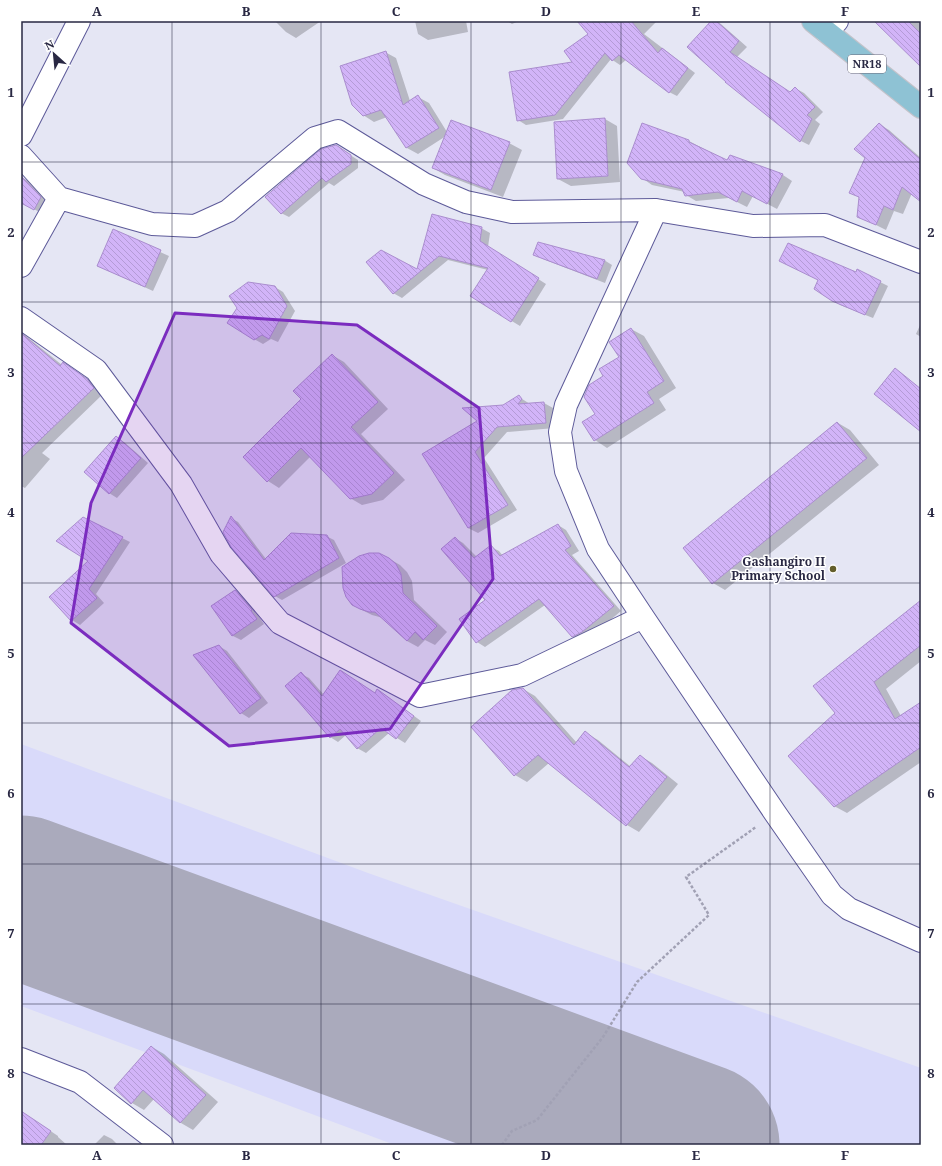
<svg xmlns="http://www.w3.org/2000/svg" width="942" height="1166" font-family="'Noto Serif',serif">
  <defs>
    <pattern id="building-back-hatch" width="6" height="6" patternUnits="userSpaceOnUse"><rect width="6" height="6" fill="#d2b4f8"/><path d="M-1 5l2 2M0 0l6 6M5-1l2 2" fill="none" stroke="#b49bd6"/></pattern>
  </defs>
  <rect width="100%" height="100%" fill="#e5e6f4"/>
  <path fill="#d9dafa" d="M 21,744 L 368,873 L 921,1068 L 921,1145 L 395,1145 L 21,1006 Z"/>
  <path fill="#0003" d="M 275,21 L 321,21 L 296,38 L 286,32 Z
    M 415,21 L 466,21 L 468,32 L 428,40 L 418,34 Z
    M 507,21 L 519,21 L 512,24 Z
    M 612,21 L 657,21 L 644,34 L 695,73 L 677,96 L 669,92 L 627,59 L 620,65 L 611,59 L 563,119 L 526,125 L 518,120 L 559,80 Z
    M 712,21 L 716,21 L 721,24 L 747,47 L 737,57 L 791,93 L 795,88 L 804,93 L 823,112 L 815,120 L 820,124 L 809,145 L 801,141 L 726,82 Z
    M 875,21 L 921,21 L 921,65 Z
    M 385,52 L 396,58 L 410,101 L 418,97 L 429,103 L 447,132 L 509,143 L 522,150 L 503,197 L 445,175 L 433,168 L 446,136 L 418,154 L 407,148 L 387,117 L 374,122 L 363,115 Z
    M 605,119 L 617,126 L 620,182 L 571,186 L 558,179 Z
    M 879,124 L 889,130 L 921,158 L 921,201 L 912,193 L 903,214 L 894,211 L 886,230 L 858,216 L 860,198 L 851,193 Z
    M 689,141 L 727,161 L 730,156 L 783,175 L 792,181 L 777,209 L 753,196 L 747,207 L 729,198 L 696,201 L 686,195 L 685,192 L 652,185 L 642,178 Z
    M 336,146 L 358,160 L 358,168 L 334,186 L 329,183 L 289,217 L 281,213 Z
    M 21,177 L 32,183 L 49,202 L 43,214 L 21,202 Z
    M 433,215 L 481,228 L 490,233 L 488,247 L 546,284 L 520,326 L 471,296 L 488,270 L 448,260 L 402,298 L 393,293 L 418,270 Z
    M 113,231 L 169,256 L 153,291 L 98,266 Z
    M 535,254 L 604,260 L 612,265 L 605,283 L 543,259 Z
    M 858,271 L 888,286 L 873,318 L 840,305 L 832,300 L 819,280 L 857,273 Z
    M 275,287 L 283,292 L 295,311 L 278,342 L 271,339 L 263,344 L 254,339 Z
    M 921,323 L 921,337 L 916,334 Z
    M 631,329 L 644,336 L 676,388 L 659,399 L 666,410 L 607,448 L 595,440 L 596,415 L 605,377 L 620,357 Z
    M 21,332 L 62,365 L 74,370 L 98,386 L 103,394 L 42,453 L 50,459 L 25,488 L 21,486 Z
    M 332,355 L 344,362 L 388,409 L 361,434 L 405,480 L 383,500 L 362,505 L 350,498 L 311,456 L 279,488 L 268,481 L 302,399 Z
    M 519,397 L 530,404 L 544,403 L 553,408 L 555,428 L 507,432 L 484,458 L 517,510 L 478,533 L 468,528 L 424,455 Z
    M 838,423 L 850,430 L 879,465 L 725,590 L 713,583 Z
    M 116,437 L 124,442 L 148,463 L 117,498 L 109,493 Z
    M 231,518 L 238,522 L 266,559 L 326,536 L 334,540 L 346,563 L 282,600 L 275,596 Z
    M 558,525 L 566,530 L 579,551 L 572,555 L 621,611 L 590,637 L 581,641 L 573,636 L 545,605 L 485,647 L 477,642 L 486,601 L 455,538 L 463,543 L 477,557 L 491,547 L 499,551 L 503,556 Z
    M 122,538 L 130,542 L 96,594 L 104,603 L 80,625 L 72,620 L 90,561 Z
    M 388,558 L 400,565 L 407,572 L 412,581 L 414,600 L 447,632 L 435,645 L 425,640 L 418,647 L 407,641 L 383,618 L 372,615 L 360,609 Z
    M 235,591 L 243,596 L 259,614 L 258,615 L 264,624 L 241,640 L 233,636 L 212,607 Z
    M 921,601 L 921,661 L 886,689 L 901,716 L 921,703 L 921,762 L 847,813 L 834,806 L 836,714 Z
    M 219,646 L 227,651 L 268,703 L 249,718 L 241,713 Z
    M 301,674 L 309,678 L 324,695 L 375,694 L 378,690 L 421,721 L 405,743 L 389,733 L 366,753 L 357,748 L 346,735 L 338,742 L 330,737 Z
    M 523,689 L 535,696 L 577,743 L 586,733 L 598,740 L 631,767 L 640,756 L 652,763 L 678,784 L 639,832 L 627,825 L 549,763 L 527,782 L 515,775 L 472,727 Z
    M 152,1047 L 164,1054 L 218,1102 L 193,1130 L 181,1123 L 154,1099 L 144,1110 L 132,1103 Z
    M 21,1117 L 31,1118 L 58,1136 L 58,1137 L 67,1145 L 21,1145 Z
    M 104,1135 L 112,1139 L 118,1145 L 94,1145 Z"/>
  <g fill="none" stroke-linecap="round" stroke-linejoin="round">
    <path stroke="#aaaabc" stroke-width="163" d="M 21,897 L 698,1145"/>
  </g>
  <path fill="url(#building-back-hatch)" stroke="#aa8dce" d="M 577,21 L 631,21 L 658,53 L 662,48 L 688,68 L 669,93 L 619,55 L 612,61 L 605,53 L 555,115 L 517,121 L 509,72 L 572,62 L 564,51 L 588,34 Z
    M 711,21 L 716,21 L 739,41 L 730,52 L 790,92 L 795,87 L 815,107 L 807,115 L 812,119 L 800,142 L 725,82 L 726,82 L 687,47 Z
    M 874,21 L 908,21 L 921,34 L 921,67 Z
    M 386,51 L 403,105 L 418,95 L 439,128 L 406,148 L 381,110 L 363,116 L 352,105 L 340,66 Z
    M 605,118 L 608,176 L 557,179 L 554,122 Z
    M 451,120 L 510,142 L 491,190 L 432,168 Z
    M 642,123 L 689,140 L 689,142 L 727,160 L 730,155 L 783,174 L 767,204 L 742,191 L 737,202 L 718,192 L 685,196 L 682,189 L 641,179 L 627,163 Z
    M 879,123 L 921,160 L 921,202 L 902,187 L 893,210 L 884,206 L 876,225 L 857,217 L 859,197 L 849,193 L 865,158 L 854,149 Z
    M 336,145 L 351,155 L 351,164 L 326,182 L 322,178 L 281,214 L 265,197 L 321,149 Z
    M 21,176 L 41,197 L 34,210 L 21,203 Z
    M 432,214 L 482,227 L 480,241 L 539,278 L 511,322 L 470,296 L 488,268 L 439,256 L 393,294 L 366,262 L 381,250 L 417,269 Z
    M 113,229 L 161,250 L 145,287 L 97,266 Z
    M 538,242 L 605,260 L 597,279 L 533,255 Z
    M 788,243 L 856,272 L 857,269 L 881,281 L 865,315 L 832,301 L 814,289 L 818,280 L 779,261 Z
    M 248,282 L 275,286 L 287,306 L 269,339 L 262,335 L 254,340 L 227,323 L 237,308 L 229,296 Z
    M 631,328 L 664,381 L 647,392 L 654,403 L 594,441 L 582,422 L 595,414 L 584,397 L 589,385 L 603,376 L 599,369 L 619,357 L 609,342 Z
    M 21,333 L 60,366 L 63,362 L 87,379 L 94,388 L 21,458 Z
    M 332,354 L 378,402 L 351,427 L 394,473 L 372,494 L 350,499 L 301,448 L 267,482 L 243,457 L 301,399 L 293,391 Z
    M 895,368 L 921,389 L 921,432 L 874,394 Z
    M 519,395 L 522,399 L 518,404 L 544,402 L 546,423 L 497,427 L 475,452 L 508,505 L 468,528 L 422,454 L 477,421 L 462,408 L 503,405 Z
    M 837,422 L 867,458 L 712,584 L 683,548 Z
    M 116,436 L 141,458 L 109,494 L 84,472 Z
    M 231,516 L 264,560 L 291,533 L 327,535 L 339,558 L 274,597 L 231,547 L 223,532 Z
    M 83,517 L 123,537 L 89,589 L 97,598 L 71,621 L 49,597 L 88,561 L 56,541 Z
    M 558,524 L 571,546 L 565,550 L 614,606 L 582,632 L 572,637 L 539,599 L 476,643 L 459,619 L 485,600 L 441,549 L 455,537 L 474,558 L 491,545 L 500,556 Z
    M 369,553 L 379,553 L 389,558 L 396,564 L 401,574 L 403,593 L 437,626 L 423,640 L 415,632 L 407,641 L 375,612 L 369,612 L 360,609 L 352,605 L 346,597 L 343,588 L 342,567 L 359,556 Z
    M 235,590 L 252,610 L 251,611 L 257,619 L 232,636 L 211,606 Z
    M 921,600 L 921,645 L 874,682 L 895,719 L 921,702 L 921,747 L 834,807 L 788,756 L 835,713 L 813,686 Z
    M 219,645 L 261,698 L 240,714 L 193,655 Z
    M 340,670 L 375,693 L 377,689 L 414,716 L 396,739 L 381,728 L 357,749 L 340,729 L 330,738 L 285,686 L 301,672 L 322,696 Z
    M 523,688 L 574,745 L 585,731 L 629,767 L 640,755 L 667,777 L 626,826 L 538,755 L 514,776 L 471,727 L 512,690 Z
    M 151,1046 L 206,1095 L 180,1123 L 143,1090 L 131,1104 L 114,1088 Z
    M 21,1111 L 51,1131 L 41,1145 L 21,1145 Z"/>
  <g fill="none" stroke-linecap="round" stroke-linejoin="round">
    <g stroke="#5d5a99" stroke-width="24">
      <path id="minor" d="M 826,31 L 837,21
        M 21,135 L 79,21
        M 21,156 L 59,198 L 152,224 L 195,226 L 228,211 L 315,138 L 338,131 L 424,184 L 466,202 L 512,212 L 656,210 L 753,226 L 825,225 L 921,262
        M 656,210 L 566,405 L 560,432 L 566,471 L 598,549 L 643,617 L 775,813 L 832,895 L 849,909 L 921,941
        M 21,266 L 59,198
        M 21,318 L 96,370 L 181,484 L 221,554 L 280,623 L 420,696 L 522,675 L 643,617
        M 21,1059 L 80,1082 L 162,1145"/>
    </g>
    <g stroke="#c3c3ca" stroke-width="24">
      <path id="major" d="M 813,21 L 921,107"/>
    </g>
    <path stroke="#a1a1b4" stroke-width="2.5" stroke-dasharray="3 2" stroke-linecap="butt" d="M 502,1145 L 512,1131 L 537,1120 L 603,1037 L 637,982 L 709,915 L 686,877 L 756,827"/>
    <use href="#minor" stroke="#fff" stroke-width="22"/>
    <use href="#major" stroke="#8ec2d4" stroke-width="22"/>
  </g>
  <path fill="#7b2cbf" fill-opacity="0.2" stroke="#7b2cbf" stroke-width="3" stroke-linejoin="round" d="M 175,313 L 357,325 L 479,408 L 493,579 L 390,729 L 229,746 L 71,623 L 91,503 Z"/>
  <path fill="none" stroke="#292843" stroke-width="1" stroke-opacity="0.55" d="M 172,21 L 172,1145M 321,21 L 321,1145M 471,21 L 471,1145M 621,21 L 621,1145M 770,21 L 770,1145M 21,162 L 921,162M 21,302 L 921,302M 21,443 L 921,443M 21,583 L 921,583M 21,723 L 921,723M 21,864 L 921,864M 21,1004 L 921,1004"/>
  <circle fill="#635e2b" stroke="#fff" stroke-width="1.5" cx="833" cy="569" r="4"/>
  <g text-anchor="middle" stroke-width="3" stroke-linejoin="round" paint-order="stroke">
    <rect fill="#fff" stroke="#69687b" stroke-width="1" x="848" y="55" width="38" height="18" rx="3"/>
    <g font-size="11" font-weight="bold" fill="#292843">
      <text x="867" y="68">NR18</text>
    </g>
    <g font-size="12" font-weight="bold" fill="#292843" stroke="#fff" text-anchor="end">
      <text x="825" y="566">Gashangiro II<tspan x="825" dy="14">Primary School</tspan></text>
    </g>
  </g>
  <rect width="942" height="1166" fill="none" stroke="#ffffff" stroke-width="44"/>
  <g transform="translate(54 54) rotate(333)" stroke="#ffffff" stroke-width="3" paint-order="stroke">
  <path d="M0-3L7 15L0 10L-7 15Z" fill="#292843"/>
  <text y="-6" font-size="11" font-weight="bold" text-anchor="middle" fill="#292843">N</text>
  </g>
  <rect x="22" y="22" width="898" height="1122" fill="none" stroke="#292843" stroke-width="1.5"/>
  <g font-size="13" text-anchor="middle" font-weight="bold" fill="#292843">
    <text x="97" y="16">A</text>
    <text x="246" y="16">B</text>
    <text x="396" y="16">C</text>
    <text x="546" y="16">D</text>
    <text x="696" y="16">E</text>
    <text x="845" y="16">F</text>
    <text x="11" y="97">1</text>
    <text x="931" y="97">1</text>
    <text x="11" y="237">2</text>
    <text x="931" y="237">2</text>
    <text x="11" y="377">3</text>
    <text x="931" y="377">3</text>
    <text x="11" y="517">4</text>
    <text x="931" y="517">4</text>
    <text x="11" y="658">5</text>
    <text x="931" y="658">5</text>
    <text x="11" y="798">6</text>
    <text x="931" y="798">6</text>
    <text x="11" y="938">7</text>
    <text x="931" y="938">7</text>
    <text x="11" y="1078">8</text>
    <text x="931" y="1078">8</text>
    <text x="97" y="1160">A</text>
    <text x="246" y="1160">B</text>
    <text x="396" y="1160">C</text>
    <text x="546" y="1160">D</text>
    <text x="696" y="1160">E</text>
    <text x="845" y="1160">F</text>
  </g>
</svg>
